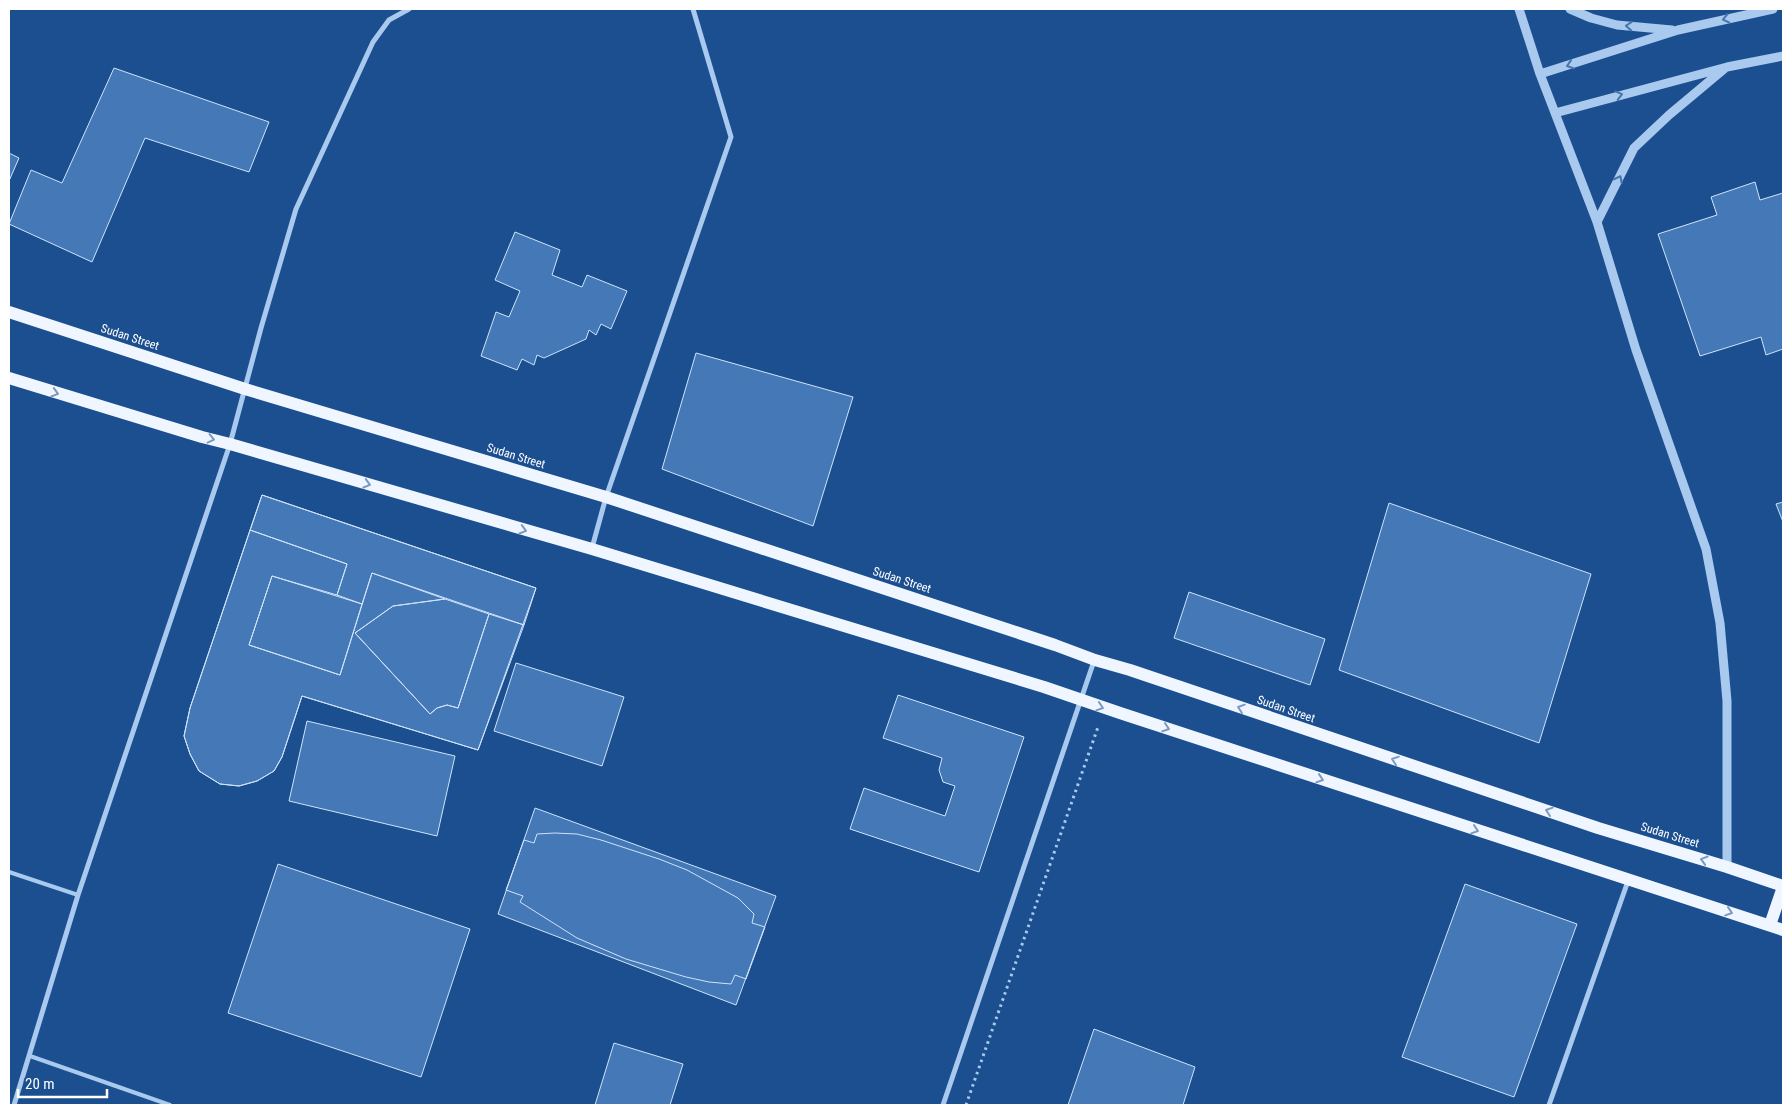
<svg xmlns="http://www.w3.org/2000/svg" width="1792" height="1114" font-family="'Roboto Condensed',sans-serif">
  <rect width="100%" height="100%" fill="#1b4f8f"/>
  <path fill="#4478b7" stroke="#cfe3fa" d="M 114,68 L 269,122 L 249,172 L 145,138 L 92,262 L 9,224 L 31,170 L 62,183 Z
    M 9,153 L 19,158 L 9,181 Z
    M 1755,182 L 1760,200 L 1783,193 L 1783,349 L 1766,355 L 1761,337 L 1700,356 L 1658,234 L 1717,215 L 1711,197 Z
    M 515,232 L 560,250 L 552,275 L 582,287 L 587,275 L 627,291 L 611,329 L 601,324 L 596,335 L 589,330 L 586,339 L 544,358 L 537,355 L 534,365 L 522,359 L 517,370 L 481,356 L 496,312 L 509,317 L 520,291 L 495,280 Z
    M 696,353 L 853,397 L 813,526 L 662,469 Z
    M 262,495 L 536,588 L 478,750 L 302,696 L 282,757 L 274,771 L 257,781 L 239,786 L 220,784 L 199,771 L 190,754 L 184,736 L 190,708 Z
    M 262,495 L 536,588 L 524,625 L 372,573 L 362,604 L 337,595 L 347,564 L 250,530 Z
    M 1783,502 L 1783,522 L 1776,504 Z
    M 1389,503 L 1591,574 L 1539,743 L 1339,670 Z
    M 250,530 L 347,564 L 337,595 L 272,576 L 249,645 L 340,675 L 372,573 L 445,599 L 393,606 L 355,633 L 430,714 L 437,708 L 447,705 L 458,708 L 489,614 L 524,625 L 478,750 L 302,696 L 282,757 L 274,771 L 257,781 L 239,786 L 220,784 L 199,771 L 190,754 L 184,736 L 190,708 Z
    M 272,576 L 362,604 L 340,675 L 249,645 Z
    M 1189,592 L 1325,639 L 1310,685 L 1174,638 Z
    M 445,599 L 489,614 L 458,708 L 447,705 L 437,708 L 430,714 L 355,633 L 393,606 Z
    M 516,663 L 624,697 L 602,766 L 494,731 Z
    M 898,695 L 1024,737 L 979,872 L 850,829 L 864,788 L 945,816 L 955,786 L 943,782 L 939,770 L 942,758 L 883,738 Z
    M 307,721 L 455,756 L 437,836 L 289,801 Z
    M 535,808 L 776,896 L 736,1005 L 498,914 Z
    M 555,833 L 577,834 L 601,840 L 659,859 L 687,870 L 738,898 L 754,914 L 752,923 L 765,927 L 746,979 L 735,975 L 731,984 L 709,982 L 686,977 L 626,959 L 577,938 L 520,902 L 523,896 L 506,890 L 524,840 L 534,843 L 537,834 Z
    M 278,864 L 470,929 L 421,1077 L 228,1013 Z
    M 1465,884 L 1577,924 L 1514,1097 L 1402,1057 Z
    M 1094,1029 L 1195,1067 L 1183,1105 L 1068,1105 Z
    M 614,1043 L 683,1064 L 670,1105 L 595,1105 Z"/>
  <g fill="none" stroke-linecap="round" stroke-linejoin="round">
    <path stroke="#a9c9ee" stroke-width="3" stroke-dasharray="2.5 4" stroke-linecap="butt" d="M 966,1105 L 1098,727"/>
    <path stroke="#a9c9ee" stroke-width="4" d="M 9,872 L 78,895
      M 30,1056 L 170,1105"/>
    <path stroke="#a9c9ee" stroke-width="5" d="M 592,548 L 606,497 L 731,137 L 693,9
      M 14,1105 L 78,895 L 230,444 L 261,328 L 296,209 L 373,42 L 389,20 L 409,9
      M 943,1105 L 1094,661
      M 1549,1105 L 1628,881"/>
    <path stroke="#a9c9ee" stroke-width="9" d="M 1519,9 L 1540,74 L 1597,222 L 1636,350 L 1706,549 L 1720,623 L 1727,701 L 1727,867
      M 1570,9 L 1591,18 L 1617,25 L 1672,30
      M 1540,74 L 1678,30 L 1773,9
      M 1555,113 L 1727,67 L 1783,56
      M 1597,222 L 1634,148 L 1669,115 L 1724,69"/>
    <path stroke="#f0f6ff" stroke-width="12" d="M 9,312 L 245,389 L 606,497 L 1055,645 L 1095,660 L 1130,670 L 1598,828 L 1727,867 L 1783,886
      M 9,378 L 202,437 L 230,444 L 592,549 L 1044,687 L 1120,713 L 1783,930
      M 1770,925 L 1783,887"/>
  </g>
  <defs><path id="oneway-chevron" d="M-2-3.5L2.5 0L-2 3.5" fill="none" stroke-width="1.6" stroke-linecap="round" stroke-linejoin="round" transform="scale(1.25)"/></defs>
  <g stroke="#4674ac">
    <use href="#oneway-chevron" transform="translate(1726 19) rotate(167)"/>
    <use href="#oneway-chevron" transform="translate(1629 26) rotate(-176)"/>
    <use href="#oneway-chevron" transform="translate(1570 65) rotate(162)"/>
    <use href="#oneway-chevron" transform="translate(1619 95) rotate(-15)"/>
    <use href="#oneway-chevron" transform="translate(1619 179) rotate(-63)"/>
  </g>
  <g stroke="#7b9ac1">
    <use href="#oneway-chevron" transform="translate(55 393) rotate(17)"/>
    <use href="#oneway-chevron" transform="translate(211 439) rotate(13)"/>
    <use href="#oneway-chevron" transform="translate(367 484) rotate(16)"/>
    <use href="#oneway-chevron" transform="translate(523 530) rotate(16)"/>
    <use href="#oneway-chevron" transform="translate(1100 707) rotate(18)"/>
    <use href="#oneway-chevron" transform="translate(1241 708) rotate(-161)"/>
    <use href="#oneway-chevron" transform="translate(1166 728) rotate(18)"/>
    <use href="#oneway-chevron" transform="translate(1395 760) rotate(-161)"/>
    <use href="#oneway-chevron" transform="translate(1320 779) rotate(18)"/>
    <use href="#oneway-chevron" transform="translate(1549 811) rotate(-161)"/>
    <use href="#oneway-chevron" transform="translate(1475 830) rotate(18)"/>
    <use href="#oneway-chevron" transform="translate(1704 860) rotate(-163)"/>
    <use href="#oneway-chevron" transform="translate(1729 912) rotate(18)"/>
  </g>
  <g text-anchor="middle" stroke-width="4" stroke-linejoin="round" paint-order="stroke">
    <g font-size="12" fill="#fff" stroke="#1b4f8f">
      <text transform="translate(130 337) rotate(18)" y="4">Sudan Street</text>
      <text transform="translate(516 456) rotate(17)" y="4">Sudan Street</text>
      <text transform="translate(902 580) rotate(18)" y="4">Sudan Street</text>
      <text transform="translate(1286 709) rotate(19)" y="4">Sudan Street</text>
      <text transform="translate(1670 835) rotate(17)" y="4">Sudan Street</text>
    </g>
  </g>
  <rect width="1792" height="1114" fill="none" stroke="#ffffff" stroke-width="20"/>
  <path d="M18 1089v8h89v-8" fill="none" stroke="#ffffff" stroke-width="2.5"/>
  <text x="25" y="1089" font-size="15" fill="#ffffff" stroke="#1b4f8f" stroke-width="4" paint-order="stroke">20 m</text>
</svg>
